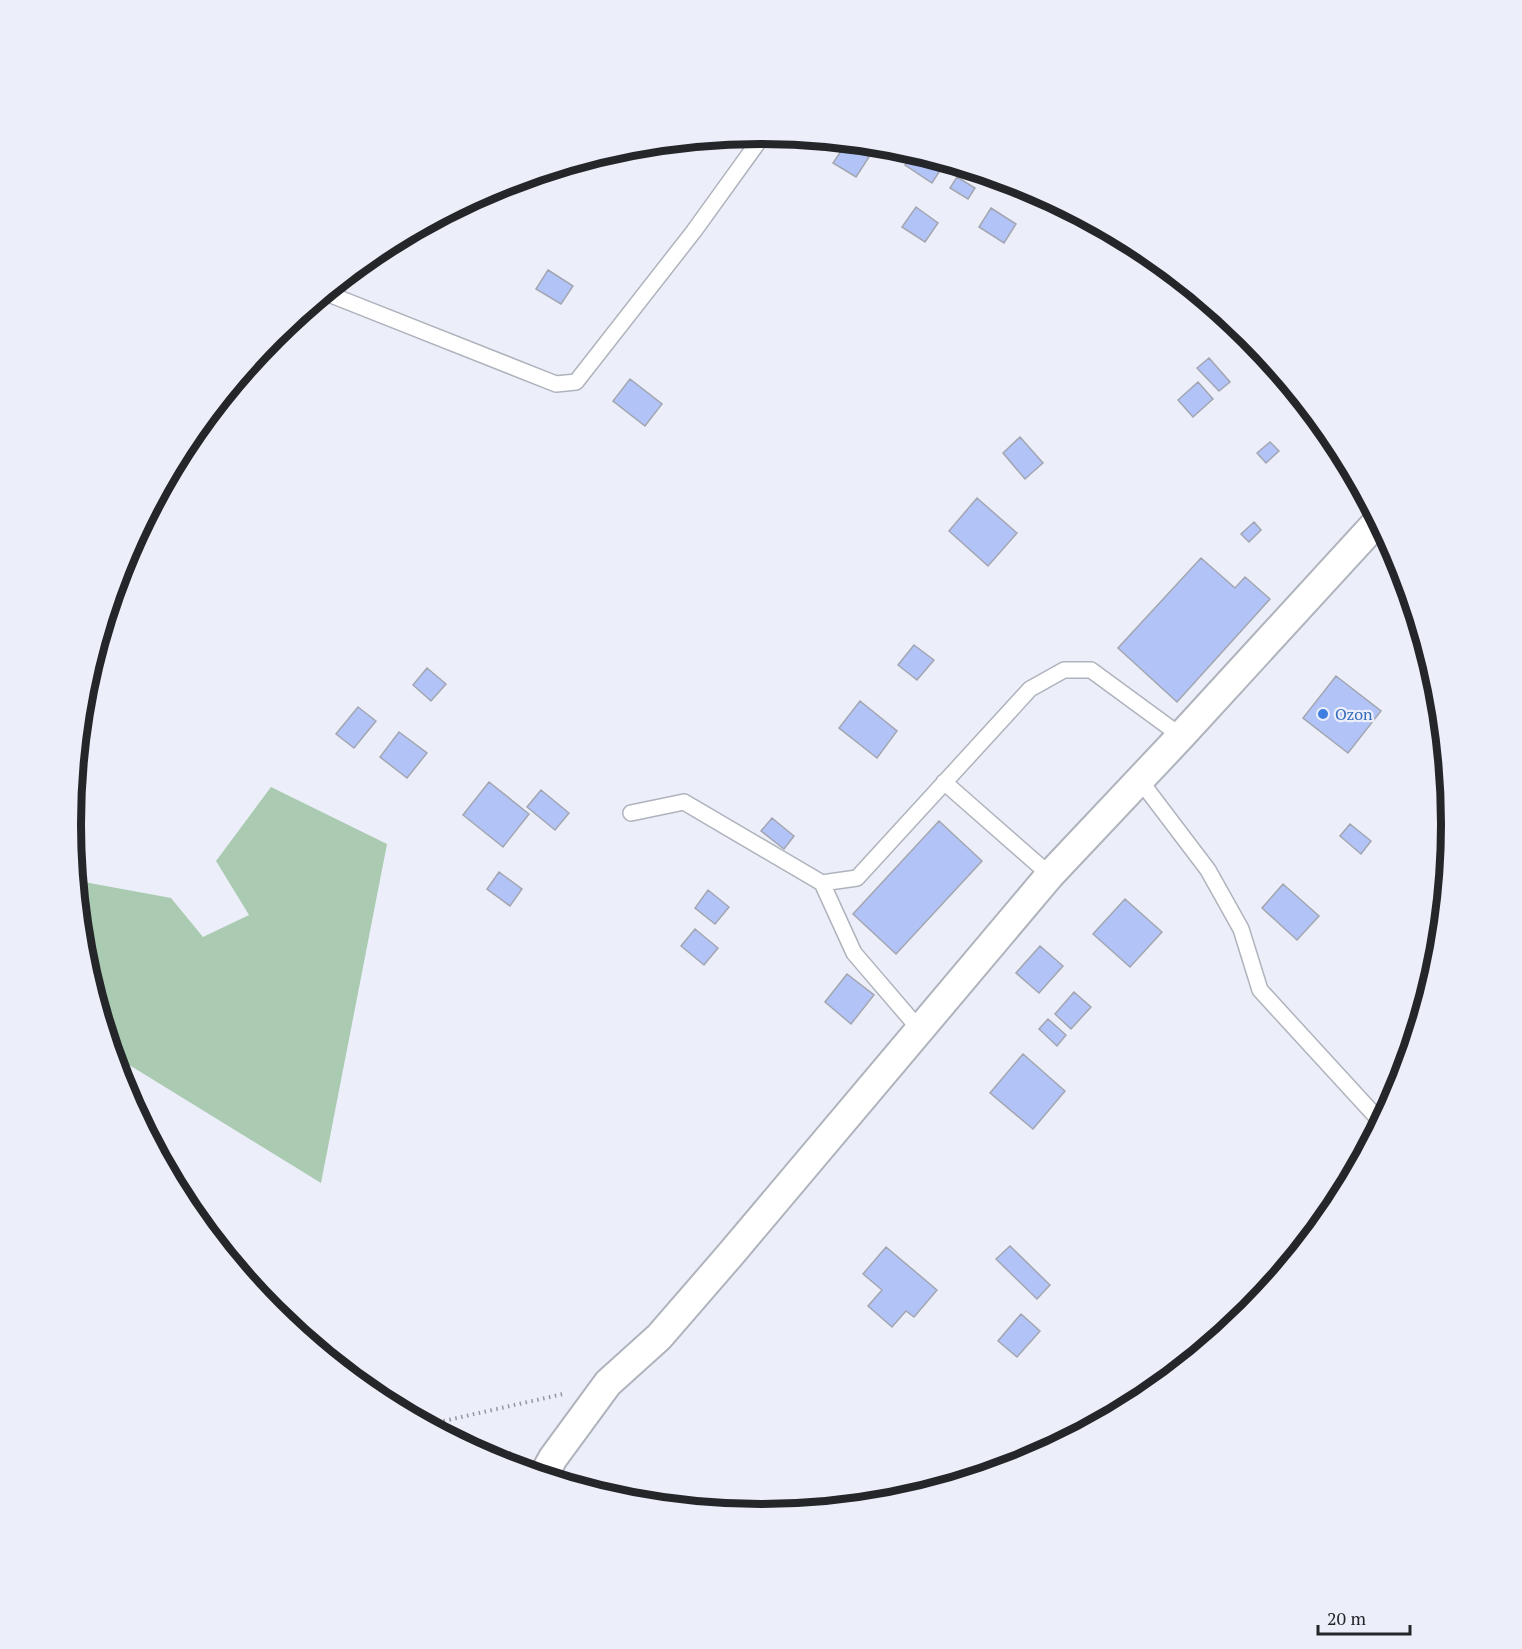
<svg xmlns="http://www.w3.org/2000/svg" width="1522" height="1649" font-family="'PT Serif',serif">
  <rect width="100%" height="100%" fill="#eceff9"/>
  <path fill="#aacab1" d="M 271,787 L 387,844 L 321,1183 L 113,1055 L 84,959 L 77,891 L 84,882 L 171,898 L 203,937 L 249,915 L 216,861 Z"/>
  <path fill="#b1c3f7" stroke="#a3a6b0" stroke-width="1.5" d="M 847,142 L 869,157 L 856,177 L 833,163 Z
    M 913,153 L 921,155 L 941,169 L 932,183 L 905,165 Z
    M 957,177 L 975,188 L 968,199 L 950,188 Z
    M 916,207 L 938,223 L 925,242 L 902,227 Z
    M 991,208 L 1016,224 L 1004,243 L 979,227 Z
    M 548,270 L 573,286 L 561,304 L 536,289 Z
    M 1209,358 L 1230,382 L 1219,391 L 1197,368 Z
    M 630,379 L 662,404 L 645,426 L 613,401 Z
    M 1198,382 L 1213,399 L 1193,417 L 1178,400 Z
    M 1020,437 L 1043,463 L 1025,479 L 1003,453 Z
    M 1270,442 L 1279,451 L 1266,463 L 1257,453 Z
    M 977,498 L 1017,533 L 988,566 L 949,531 Z
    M 1254,522 L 1261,530 L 1249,542 L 1241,534 Z
    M 1201,558 L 1235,588 L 1245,577 L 1270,599 L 1177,702 L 1118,648 Z
    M 914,645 L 934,660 L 917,680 L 898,665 Z
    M 427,668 L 446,684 L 431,701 L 413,685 Z
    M 1336,676 L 1381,711 L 1348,753 L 1303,718 Z
    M 860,701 L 897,731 L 877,758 L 839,728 Z
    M 358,707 L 376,721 L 354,748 L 336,734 Z
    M 399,732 L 427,753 L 407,778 L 380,757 Z
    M 489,782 L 529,814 L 503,847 L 463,815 Z
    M 541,790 L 569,813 L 555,830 L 527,807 Z
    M 772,818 L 794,836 L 784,849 L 761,831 Z
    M 939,821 L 982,861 L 896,954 L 853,914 Z
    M 1350,824 L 1371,841 L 1361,854 L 1340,836 Z
    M 499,872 L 522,889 L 510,906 L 487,889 Z
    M 1283,884 L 1319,916 L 1297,940 L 1262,908 Z
    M 708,890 L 729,907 L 715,924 L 695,908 Z
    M 1125,899 L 1162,932 L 1130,967 L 1093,934 Z
    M 695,929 L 718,948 L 704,965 L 681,946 Z
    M 1040,946 L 1063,966 L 1039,993 L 1016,973 Z
    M 847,974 L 874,995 L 851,1024 L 825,1002 Z
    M 1074,992 L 1091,1007 L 1071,1029 L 1055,1014 Z
    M 1048,1019 L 1066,1035 L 1057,1046 L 1039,1029 Z
    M 1023,1054 L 1065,1091 L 1033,1129 L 990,1093 Z
    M 1010,1246 L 1050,1285 L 1037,1299 L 996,1259 Z
    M 886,1247 L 937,1290 L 914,1317 L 906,1311 L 892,1327 L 868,1306 L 882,1290 L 863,1274 Z
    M 1021,1314 L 1040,1331 L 1017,1357 L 998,1341 Z"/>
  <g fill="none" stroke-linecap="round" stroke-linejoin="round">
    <g stroke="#afb3bc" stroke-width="18">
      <path id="service" d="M 326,293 L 556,384 L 576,382 L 694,231 L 764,134
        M 1139,779 L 1208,870 L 1241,929 L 1260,990 L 1381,1122
        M 944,782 L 1050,875
        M 631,813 L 684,802 L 822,883 L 854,953 L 920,1030
        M 822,883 L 857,878 L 1030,689 L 1064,670 L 1091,670 L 1181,736"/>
    </g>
    <g stroke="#afb3bc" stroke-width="32">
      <path id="minor" d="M 543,1476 L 553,1458 L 608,1383 L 659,1337 L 730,1255 L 1050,875 L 1181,736 L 1378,521"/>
    </g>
    <path stroke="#94969d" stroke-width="4" stroke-dasharray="1.5 4.5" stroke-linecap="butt" d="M 426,1425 L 563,1394"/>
    <use href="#service" stroke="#fff" stroke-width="15"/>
    <use href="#minor" stroke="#fff" stroke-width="28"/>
  </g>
  <circle fill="#3f7fe0" stroke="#eceff9" stroke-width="2" cx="1323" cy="714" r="6"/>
  <g text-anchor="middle" stroke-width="4.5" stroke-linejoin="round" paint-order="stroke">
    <g font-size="16" fill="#366cbe" stroke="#eceff9" text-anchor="start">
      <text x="1335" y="720">Ozon</text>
    </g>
  </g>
  <path d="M0 0H1522V1649H0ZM81 824a680 680 0 1 1 1360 0a680 680 0 1 1-1360 0Z" fill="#eceff9" fill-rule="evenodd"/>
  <path fill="none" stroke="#25262a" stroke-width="8" d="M81 824a680 680 0 1 1 1360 0a680 680 0 1 1-1360 0Z"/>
  <path d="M1318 1625v9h92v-9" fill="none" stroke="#25262a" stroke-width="3"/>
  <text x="1327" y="1625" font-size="18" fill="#25262a" stroke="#eceff9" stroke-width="4.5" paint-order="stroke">20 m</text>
</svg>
